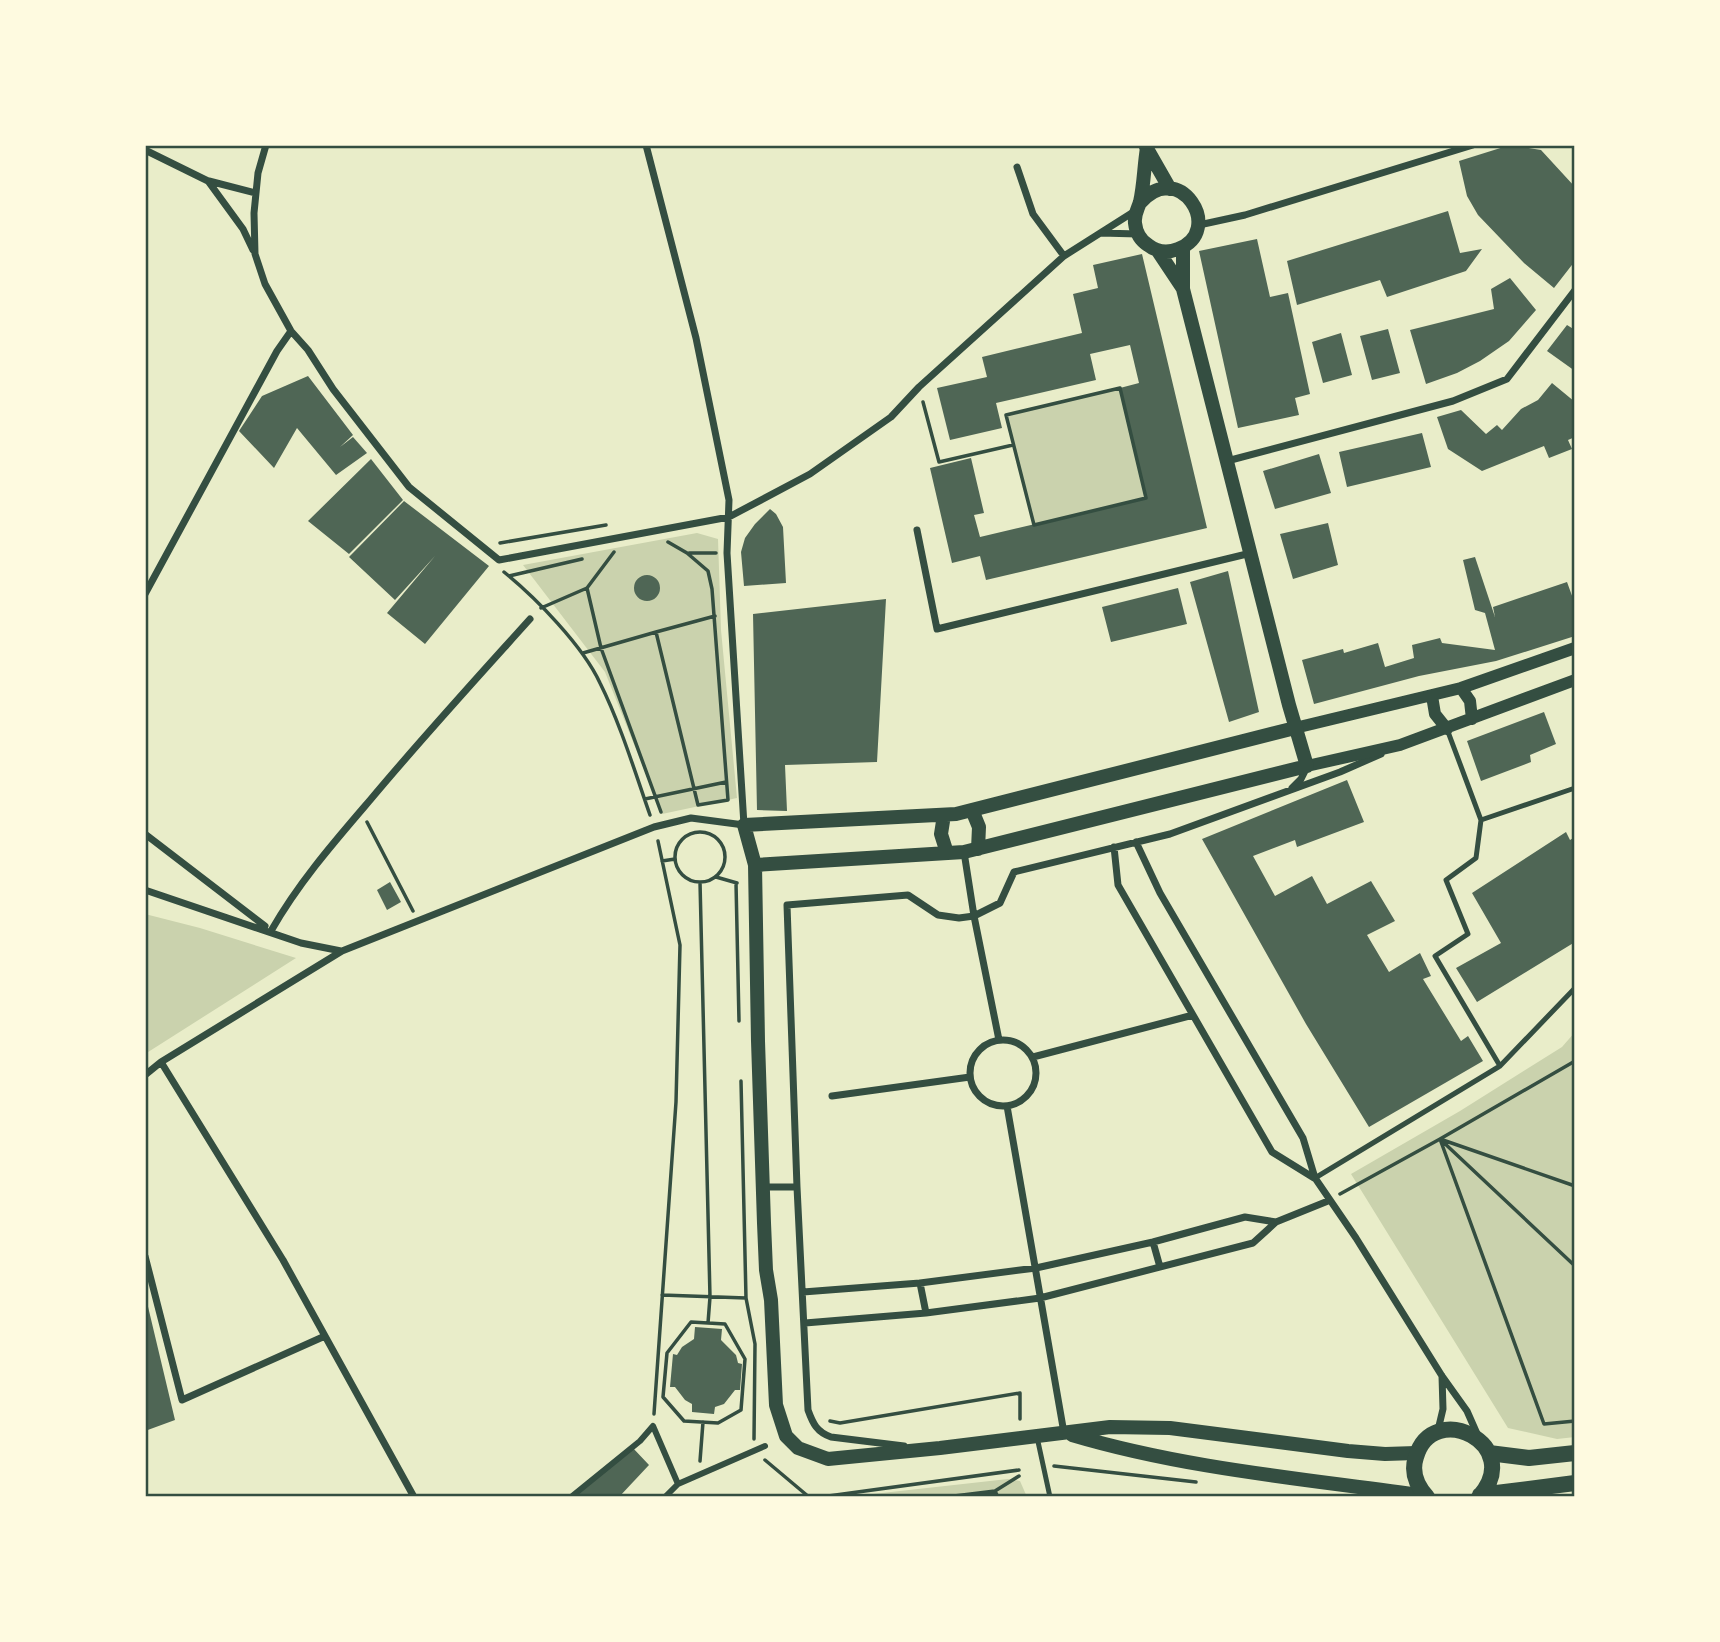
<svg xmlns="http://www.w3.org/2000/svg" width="1720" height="1642" font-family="'Open Sans',sans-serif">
  <rect width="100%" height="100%" fill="#e9edc9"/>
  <path fill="#cad2ad" d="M 1120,388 L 1146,498 L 1034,525 L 1006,415 Z
    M 697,533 L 718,539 L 721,630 L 737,798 L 662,814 L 605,672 L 523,565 Z
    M 145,914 L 200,928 L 296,958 L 145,1054 Z
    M 1575,1032 L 1575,1437 L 1557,1439 L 1508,1428 L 1351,1174 L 1460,1111 L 1562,1047 Z
    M 1008,1479 L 1020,1481 L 1027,1497 L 846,1497 Z"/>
  <path fill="#4f6655" d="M 1510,145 L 1541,150 L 1575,187 L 1575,261 L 1554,288 L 1524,263 L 1478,215 L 1467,196 L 1459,161 Z
    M 1448,211 L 1460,253 L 1482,249 L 1466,271 L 1387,297 L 1380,280 L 1297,305 L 1287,261 Z
    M 1257,239 L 1270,297 L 1288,293 L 1310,394 L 1295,398 L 1299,415 L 1238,428 L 1199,251 Z
    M 1142,254 L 1207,528 L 986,580 L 980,556 L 952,563 L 930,468 L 971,458 L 984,513 L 974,515 L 980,537 L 1146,498 L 1120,388 L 1139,383 L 1130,345 L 1090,354 L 1096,380 L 996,403 L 1002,428 L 950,440 L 937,388 L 987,377 L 982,357 L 1082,333 L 1073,294 L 1098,288 L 1093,265 Z
    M 1510,278 L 1536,310 L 1509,341 L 1480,361 L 1457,373 L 1426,384 L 1410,330 L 1494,309 L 1491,289 Z
    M 1567,325 L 1575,330 L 1575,371 L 1547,351 Z
    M 1388,329 L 1400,373 L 1372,380 L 1360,336 Z
    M 1341,333 L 1352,375 L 1323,383 L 1312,342 Z
    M 308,376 L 353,435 L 340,447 L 353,437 L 367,453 L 336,475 L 297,428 L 274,468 L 239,431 L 262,396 Z
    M 1552,383 L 1575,402 L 1575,437 L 1568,440 L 1572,449 L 1549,458 L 1544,446 L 1482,471 L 1448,449 L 1437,417 L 1461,410 L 1486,434 L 1497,425 L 1502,430 L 1521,409 L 1538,400 Z
    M 1422,433 L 1431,467 L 1347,487 L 1339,452 Z
    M 1319,454 L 1331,493 L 1275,509 L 1263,471 Z
    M 371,459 L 403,500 L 349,554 L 308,521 Z
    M 404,501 L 489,566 L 425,644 L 387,613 L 435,556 L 395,600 L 349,557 Z
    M 770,509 L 776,514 L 783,527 L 786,583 L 744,586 L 741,552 L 745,538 L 755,524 Z
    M 1328,523 L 1338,565 L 1293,579 L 1280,534 Z
    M 1475,557 L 1495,617 L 1493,607 L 1567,582 L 1575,604 L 1575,636 L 1496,661 L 1419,676 L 1314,704 L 1302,660 L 1343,649 L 1344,653 L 1378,643 L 1385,667 L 1414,658 L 1412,645 L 1440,638 L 1442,643 L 1495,650 L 1485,613 L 1475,610 L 1463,560 Z
    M 1228,571 L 1259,712 L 1229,722 L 1190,582 Z
    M634 588a13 13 0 1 1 26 0a13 13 0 1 1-26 0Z
    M 1178,588 L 1187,624 L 1111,642 L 1102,607 Z
    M 886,599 L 877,762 L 785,765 L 787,811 L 757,810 L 753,614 Z
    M 1544,712 L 1556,744 L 1530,755 L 1531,762 L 1481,781 L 1467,741 Z
    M 1347,780 L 1364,822 L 1297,847 L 1295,840 L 1253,856 L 1275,896 L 1312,876 L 1327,904 L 1371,881 L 1395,921 L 1367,935 L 1389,972 L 1420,953 L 1431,976 L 1423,979 L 1461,1041 L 1468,1036 L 1483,1061 L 1369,1127 L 1306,1024 L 1202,839 Z
    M 1566,832 L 1570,840 L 1575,837 L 1575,942 L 1477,1002 L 1456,968 L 1501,943 L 1472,893 Z
    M 390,882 L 401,902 L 387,910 L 377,890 Z
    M 145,1294 L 175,1420 L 145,1431 Z
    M 695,1327 L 722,1329 L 721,1340 L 736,1355 L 738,1363 L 742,1364 L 740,1390 L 735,1390 L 724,1404 L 715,1407 L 714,1414 L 692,1412 L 692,1404 L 685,1400 L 675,1387 L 670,1387 L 673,1354 L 677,1355 L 682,1347 L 694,1339 Z
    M 632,1447 L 649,1465 L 619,1497 L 573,1497 Z"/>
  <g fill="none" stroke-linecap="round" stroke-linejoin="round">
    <path stroke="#344e41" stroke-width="3.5" d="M 1120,388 L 1146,498 L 1034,525 L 1006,415 Z
      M 923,402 L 939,462 L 1013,445
      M 668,542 L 687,553 L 708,571 L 712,589 L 728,800 L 698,805
      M 500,543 L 606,525
      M 614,552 L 587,588 L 601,648 L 661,812
      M 689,553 L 716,553
      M 504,572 C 536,598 583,646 600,683 C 620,723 635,772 650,815
      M 509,576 L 582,559
      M 541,608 L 587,588
      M 583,653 L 656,632
      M 645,799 L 726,782
      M 698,805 L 656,632 L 715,616
      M 367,822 L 413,911
      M675 857a25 25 0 1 1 50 0a25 25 0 1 1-50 0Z
      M 662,861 L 675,859
      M 716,877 L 737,883
      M 700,882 L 710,1297 L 708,1323 L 725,1324 L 745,1359 L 741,1410 L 718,1423 L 684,1421 L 663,1397 L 667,1353 L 691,1322 L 708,1323
      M 736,883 L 739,1021
      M 1575,1061 L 1440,1139 L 1544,1424 L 1575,1421
      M 741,1081 L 746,1298 L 755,1344 L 754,1439
      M 1441,1140 L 1575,1266
      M 1340,1194 L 1440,1139 L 1575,1186
      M 662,1295 L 746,1298
      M 654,1414 L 676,1102 L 680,945 L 658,841
      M 830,1421 L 840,1423 L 1020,1393 L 1020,1419
      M 765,1460 L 809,1497
      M 700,1461 L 703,1422
      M 1054,1466 L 1196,1482
      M 821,1497 L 1019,1470
      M 946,1497 L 995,1491 L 989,1497
      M 998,1497 L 995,1491 L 1019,1476"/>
    <path stroke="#344e41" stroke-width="5" d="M 1481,820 L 1575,788
      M 1500,1066 L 1575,988
      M 1315,1178 L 1500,1066 L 1435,956 L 1468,934 L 1446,880 L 1476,858 L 1481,820 L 1447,729
      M 1037,1437 L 1050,1497"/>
    <path stroke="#344e41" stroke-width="6" d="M 678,1484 L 765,1446
      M 571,1497 L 640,1441 L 653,1426 L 678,1484 L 665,1497"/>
    <path stroke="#344e41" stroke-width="7" d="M 266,145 L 258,173 L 254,213 L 255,254 L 265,284 L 291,331 L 308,350 L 333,389 L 409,487 L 499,560 L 729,517 L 810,474 L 891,417 L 919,387 L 1064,256 L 1135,211
      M 145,150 L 208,181 L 243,229 L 253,250
      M 1017,167 L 1033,214 L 1064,256
      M 209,181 L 256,193
      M 1199,225 L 1245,215 L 1473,145
      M 1101,233 L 1138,234
      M 1227,461 L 1453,401 L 1507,379 L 1575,290
      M 917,530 L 937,629 L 1251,553
      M 145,594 L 277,351 L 291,331
      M 1292,788 L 1301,779 L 1307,767
      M 145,834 L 265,926
      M 1136,842 L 1160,893 L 1303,1138 L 1315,1178 L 1356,1238 L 1442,1376 L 1467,1411 L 1478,1436
      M 1114,847 L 1118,885 L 1272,1152 L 1314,1178
      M 964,852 L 974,916 L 999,1040
      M 145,890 L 301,943 L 341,951
      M 271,931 C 299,882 335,841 371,799 C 422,738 476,679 530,619
      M970 1073a33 33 0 1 1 66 0a33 33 0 1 1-66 0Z
      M 1033,1057 L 1193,1015
      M 161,1062 L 283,1260 L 414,1497
      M 145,1075 L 161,1062 L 342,951 L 654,827 L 691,818 L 744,825 L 727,553 L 729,500 L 696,338 L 646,145
      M 832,1096 L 970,1077
      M 1007,1106 L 1064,1433
      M 763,1187 L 797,1187
      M 1153,1242 L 1160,1267
      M 145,1256 L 182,1400 L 325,1336
      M 920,1283 L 926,1313
      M 803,1292 L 920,1283 L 1036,1268 L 1153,1242 L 1245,1217 L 1276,1222
      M 805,1323 L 926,1313 L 1040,1298 L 1253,1243 L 1276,1222 L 1328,1201
      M 1438,1430 L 1443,1409 L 1442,1376
      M 904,1446 L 831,1437 C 817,1432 813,1424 808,1410 L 797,1187 L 787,905 L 908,895 L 938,915 L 959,918 L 974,916 L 1000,903 L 1014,872 L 1170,834 L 1340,772 L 1381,754"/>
    <path stroke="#344e41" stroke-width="12" d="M 1461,688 L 1470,701 L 1472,719
      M 1432,696 L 1435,714 L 1447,729
      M 1295,728 L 1461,688 L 1575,648
      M 1307,766 L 1400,745 L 1575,680"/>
    <path stroke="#344e41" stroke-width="14" d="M 1146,147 L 1170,189
      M 1140,203 C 1179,157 1226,231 1178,249 C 1168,253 1157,252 1148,245 C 1140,240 1136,232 1135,223 C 1134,214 1138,209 1140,202 C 1144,185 1144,166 1147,148
      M 1158,251 L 1182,287
      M 1295,728 L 956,814 L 744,825 L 755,865 L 758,1041 L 764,1223 L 766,1270 L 771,1300 L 776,1405 L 786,1436 L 798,1448 L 828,1459 L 940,1448 L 1110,1427 L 1170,1428 L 1348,1451 L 1385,1454 L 1416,1453
      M 972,810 L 979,827 L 978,849
      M 944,815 L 941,834 L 947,853
      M 755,865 L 964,852 L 1307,766 L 1289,705 L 1183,289 L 1183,247
      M 1072,1435 C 1186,1469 1307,1479 1425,1496"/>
    <path stroke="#344e41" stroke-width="16" d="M 1489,1453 L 1529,1458 L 1575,1453
      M 1480,1495 L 1575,1483
      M 1427,1497 C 1416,1485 1411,1472 1416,1457 C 1433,1398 1526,1445 1479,1497"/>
  </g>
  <rect width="1720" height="1642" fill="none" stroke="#fefae0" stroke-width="294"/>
  <rect x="147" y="147" width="1426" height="1348" fill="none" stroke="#344e41" stroke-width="2.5"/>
</svg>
